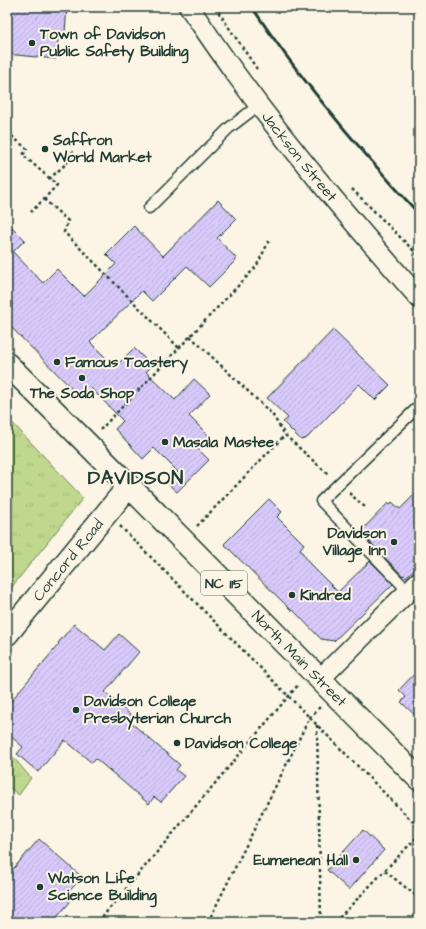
<svg xmlns="http://www.w3.org/2000/svg" width="426" height="929" font-family="'Architects Daughter',sans-serif">
  <defs>
    <pattern id="grass-tufts" width="24" height="20" patternUnits="userSpaceOnUse"><rect width="24" height="20" fill="#bfd88e"/><path d="M3 7l-1-3M5 7V3M7 7l1-3M15 17l-1-3M17 17v-4M19 17l1-3" fill="none" stroke="#a4ba7b"/></pattern>
    <pattern id="building-hatch" width="6" height="6" patternUnits="userSpaceOnUse"><rect width="6" height="6" fill="#d8c9fa"/><path d="M-1 1l2-2M0 6l6-6M5 7l2-2" fill="none" stroke="#b9aed7"/></pattern>
  </defs>
  <rect width="100%" height="100%" fill="#fcf5e5"/>
  <filter id="ink" filterUnits="userSpaceOnUse"><feTurbulence type="fractalNoise" baseFrequency=".025" numOctaves="2"/><feDisplacementMap in="SourceGraphic" scale="8" xChannelSelector="R" yChannelSelector="G"/><feConvolveMatrix kernelMatrix="1 2 1 2 8 2 1 2 1" color-interpolation-filters="sRGB"/></filter>
  <g filter="url(#ink)">
    <path fill="url(#grass-tufts)" stroke="#6f8a61" d="M 7,417 L 83,498 L 7,593 Z
      M 7,750 L 31,778 L 19,795 L 7,786 Z"/>
    <path fill="url(#building-hatch)" stroke="#1f3d34" d="M 7,7 L 67,7 L 65,32 L 59,31 L 56,59 L 7,54 Z
      M 218,200 L 236,219 L 217,238 L 237,259 L 209,287 L 187,266 L 152,301 L 142,291 L 90,342 L 115,367 L 134,348 L 152,366 L 146,372 L 175,400 L 194,379 L 210,394 L 189,416 L 209,436 L 197,448 L 209,460 L 177,492 L 167,483 L 178,472 L 154,448 L 143,459 L 115,429 L 123,421 L 91,388 L 81,398 L 7,323 L 7,222 L 25,240 L 13,252 L 43,283 L 57,269 L 84,296 L 116,264 L 106,254 L 134,226 L 163,256 Z
      M 333,330 L 390,385 L 375,400 L 359,384 L 307,438 L 301,440 L 283,422 L 288,418 L 267,398 Z
      M 419,490 L 419,564 L 406,577 L 404,575 L 403,576 L 360,532 L 388,503 L 390,505 L 392,502 L 400,509 Z
      M 269,499 L 282,512 L 277,517 L 304,544 L 300,549 L 310,564 L 338,592 L 370,561 L 393,584 L 334,641 L 321,639 L 293,610 L 292,611 L 224,544 Z
      M 74,624 L 105,650 L 119,634 L 139,652 L 105,692 L 132,716 L 128,720 L 180,765 L 176,770 L 184,776 L 161,802 L 154,797 L 149,804 L 96,759 L 92,763 L 65,740 L 38,772 L 17,754 L 23,747 L 7,733 L 7,706 L 20,690 L 59,644 L 58,643 Z
      M 419,669 L 419,719 L 401,702 L 406,697 L 399,690 Z
      M 363,830 L 384,850 L 349,890 L 327,870 Z
      M 39,839 L 82,877 L 64,897 L 70,902 L 53,922 L 7,922 L 7,876 Z"/>
    <g fill="none" stroke-linecap="round" stroke-linejoin="round">
      <g stroke="#1f3d34" stroke-width="13">
        <path id="service" d="M 149,208 L 229,128 L 259,105
          M 408,591 L 321,501 L 419,406"/>
      </g>
      <g stroke="#1f3d34" stroke-width="22">
        <g id="minor">
          <path id="s1" d="M 189,7 C 205,30 221,54 238,77 C 294,154 356,226 419,298"/>
          <path d="M 320,679 L 379,620 L 419,581"/>
        </g>
      </g>
      <g stroke="#1f3d34" stroke-width="25">
        <g id="secondary">
          <path id="s2" d="M 7,634 L 129,486"/>
        </g>
      </g>
      <g stroke="#1f3d34" stroke-width="25">
        <g id="primary">
          <path id="s3" d="M 7,364 C 146,501 281,641 419,779"/>
        </g>
      </g>
      <path stroke="#1f3d34" stroke-width="2.5" stroke-dasharray="3 3" stroke-linecap="butt" d="M 215,7 L 257,69
        M 7,132 L 27,149 L 23,155 L 57,185 L 44,199 L 31,212
        M 49,179 L 67,163 L 73,151
        M 352,189 L 419,256
        M 44,199 L 68,221 L 64,232 L 179,348
        M 190,336 L 272,414 L 285,435 L 329,475
        M 100,430 L 179,348 L 256,267 L 269,241
        M 349,493 L 365,507
        M 120,526 L 419,828
        M 197,526 L 285,435
        M 317,725 L 321,922
        M 385,871 L 419,898
        M 98,922 L 298,685
        M 208,922 L 310,717 L 320,707
        M 335,922 L 419,835"/>
      <use href="#service" stroke="#fcf5e5" stroke-width="10"/>
      <use href="#minor" stroke="#fcf5e5" stroke-width="19"/>
      <use href="#secondary" stroke="#fcf5e5" stroke-width="22"/>
      <use href="#primary" stroke="#fcf5e5" stroke-width="22"/>
      <path stroke="#1f3d34" stroke-width="3" d="M 252,7 C 301,81 359,149 419,214"/>
    </g>
  </g>
  <g fill="#1f3d34" stroke="#fcf5e5" stroke-width="1.5">
    <circle cx="32" cy="43" r="4"/>
    <circle cx="45" cy="149" r="4"/>
    <circle cx="57" cy="362" r="4"/>
    <circle cx="82" cy="378" r="4"/>
    <circle cx="165" cy="442" r="4"/>
    <circle cx="394" cy="542" r="4"/>
    <circle cx="292" cy="595" r="4"/>
    <circle cx="76" cy="710" r="4"/>
    <circle cx="177" cy="743" r="4"/>
    <circle cx="356" cy="860" r="4"/>
    <circle cx="40" cy="887" r="4"/>
  </g>
  <g text-anchor="middle" stroke-width="4" stroke-linejoin="round" paint-order="stroke">
    <rect fill="#fcf5e5" stroke="#617469" stroke-width="1" x="201" y="571" width="46" height="24" rx="3"/>
    <g font-size="14" font-weight="bold" fill="#1f3d34">
      <text x="224" y="588">NC 115</text>
    </g>
    <g font-size="15" font-weight="bold" fill="#1f3d34" stroke="#fcf5e5" text-anchor="start">
      <text x="40" y="39">Town of Davidson<tspan x="40" dy="17">Public Safety Building</tspan></text>
      <text x="53" y="145">Saffron<tspan x="53" dy="17">World Market</tspan></text>
      <text x="65" y="367">Famous Toastery</text>
      <text x="82" y="398" text-anchor="middle">The Soda Shop</text>
      <text x="173" y="447">Masala Mastee</text>
      <text x="386" y="538" text-anchor="end">Davidson<tspan x="386" dy="17">Village Inn</tspan></text>
      <text x="300" y="600">Kindred</text>
      <text x="84" y="706">Davidson College<tspan x="84" dy="17">Presbyterian Church</tspan></text>
      <text x="185" y="748">Davidson College</text>
      <text x="348" y="865" text-anchor="end">Eumenean Hall</text>
      <text x="48" y="883">Watson Life<tspan x="48" dy="17">Science Building</tspan></text>
    </g>
    <g font-size="15" fill="#1f3d34" stroke="#fcf5e5">
      <text dy="5" stroke="none"><textPath href="#s1" startOffset="186">Jackson Street</textPath></text>
      <text dy="5" stroke="none"><textPath href="#s2" startOffset="96">Concord Road</textPath></text>
      <text dy="5" stroke="none"><textPath href="#s3" startOffset="415">North Main Street</textPath></text>
    </g>
    <g font-size="19" font-weight="bold" letter-spacing="1" fill="#1f3d34" stroke="#fcf5e5">
      <text x="136" y="484">DAVIDSON</text>
    </g>
  </g>
  <rect width="426" height="929" fill="none" stroke="#fcf5e5" stroke-width="24"/>
  <rect x="12" y="12" width="402" height="905" fill="none" stroke="#1f3d34" stroke-width="1.5" filter="url(#ink)"/>
</svg>
